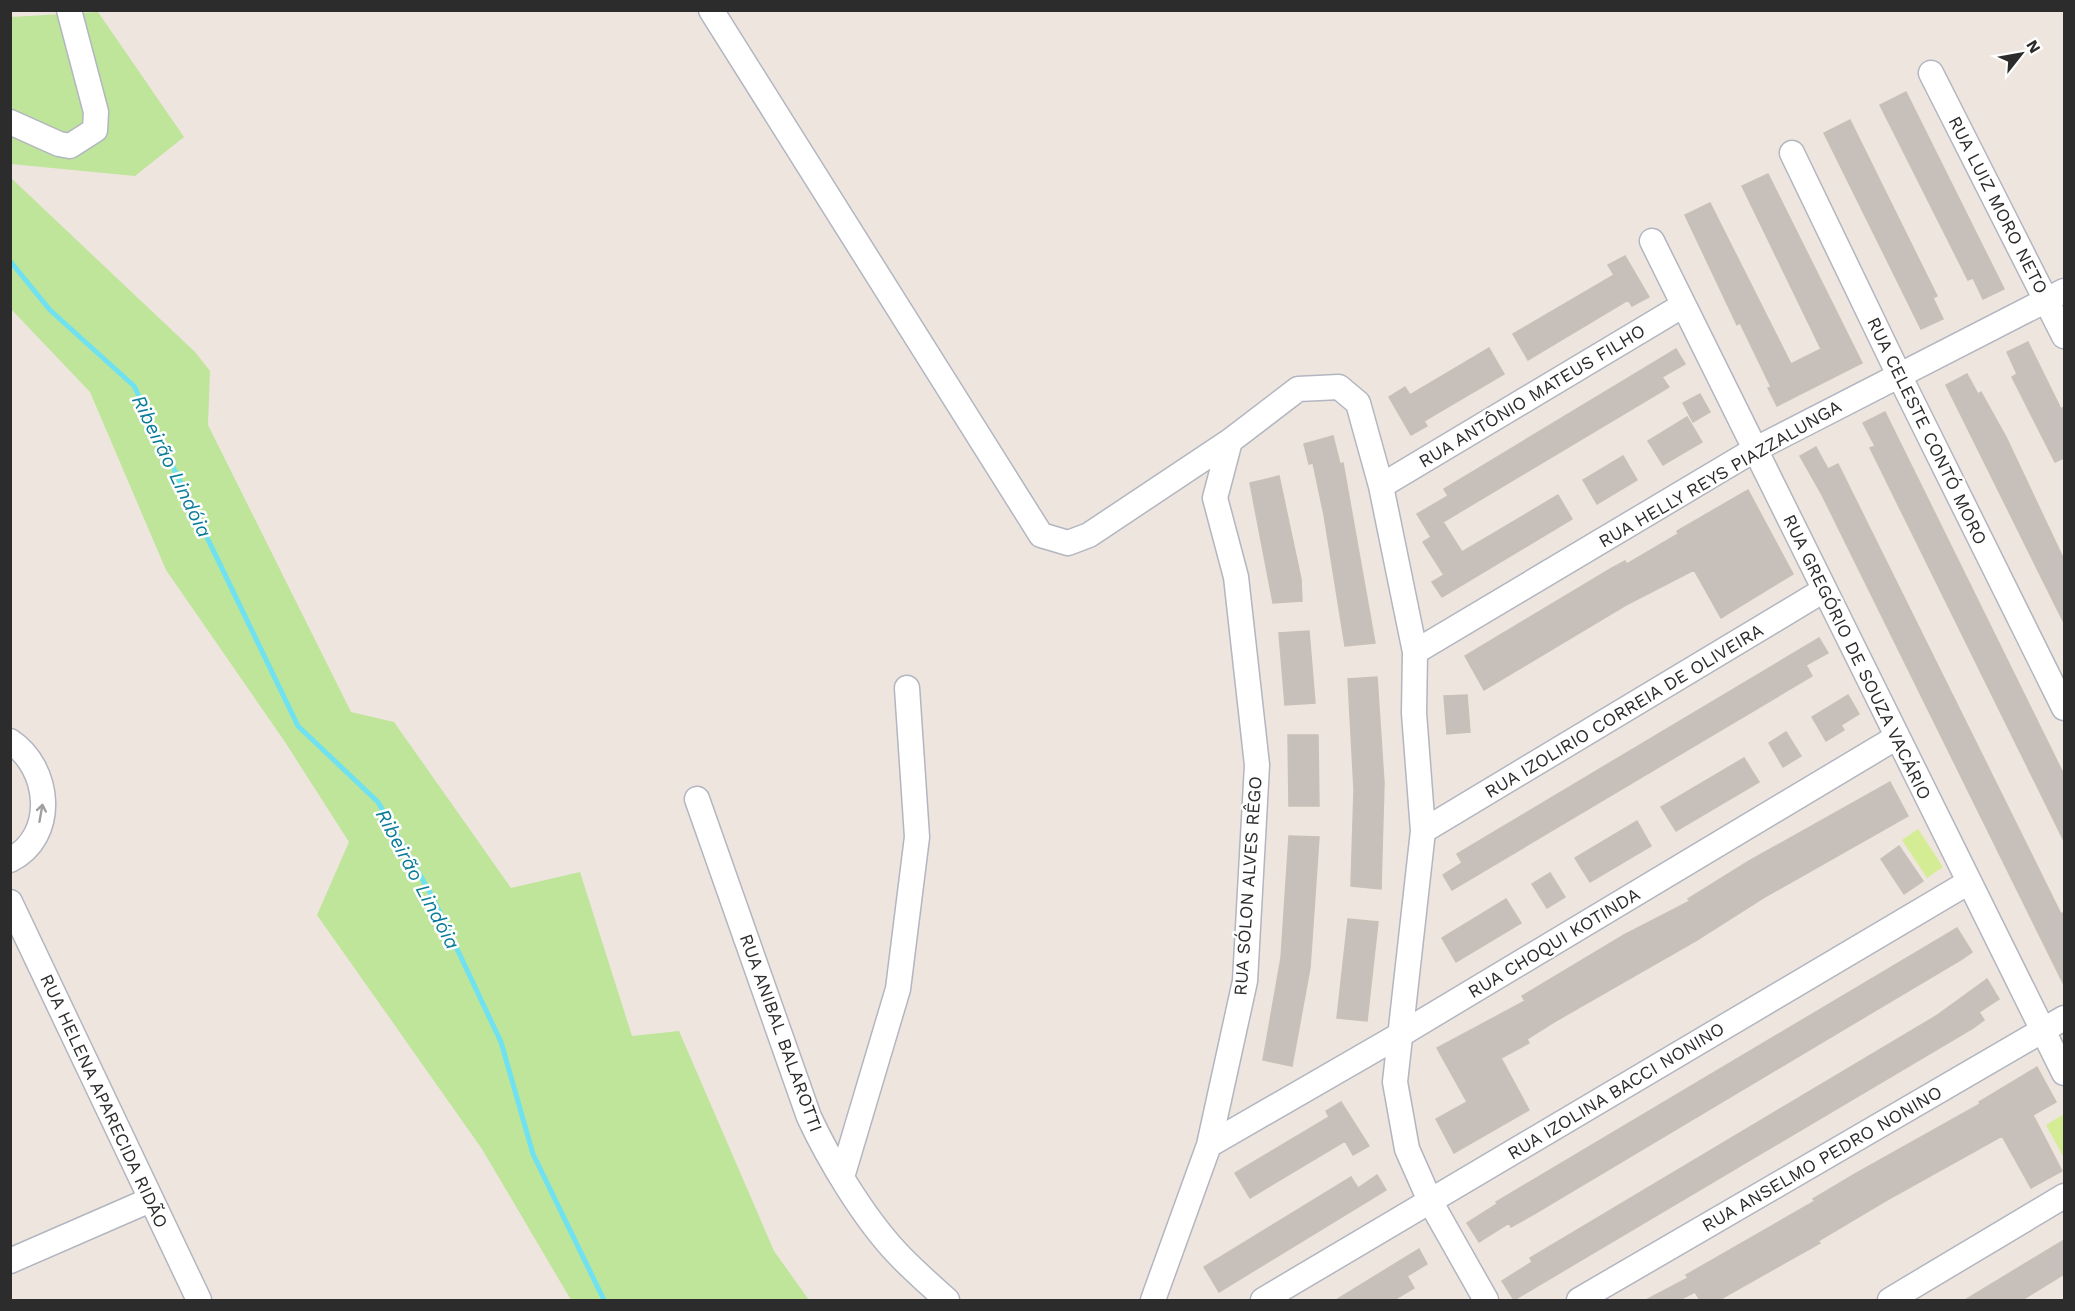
<svg xmlns="http://www.w3.org/2000/svg" width="2075" height="1311" font-family="'Work Sans',sans-serif">
  <rect width="100%" height="100%" fill="#eee5de"/>
  <path fill="#bee599" d="M 98,12 L 184,137 L 135,176 L 11,164 L 11,17 Z
    M 10,177 L 195,352 L 210,371 L 208,425 L 351,712 L 394,722 L 511,888 L 580,872 L 632,1036 L 679,1031 L 774,1251 L 809,1300 L 571,1300 L 482,1149 L 317,915 L 349,842 L 285,742 L 166,570 L 90,392 L 11,309 Z"/>
  <path fill="#d4ed95" d="M 1918,829 L 1943,867 L 1927,878 L 1902,840 Z
    M 2064,1114 L 2064,1158 L 2046,1125 Z"/>
  <g fill="none" stroke-linecap="round" stroke-linejoin="round">
    <path stroke="#6fe1f1" stroke-width="5" d="M 10,261 L 50,310 L 134,386 L 298,726 L 378,802 L 432,896 L 501,1042 L 533,1154 L 604,1300"/>
  </g>
  <path fill="#c6bfba" stroke="#c9c0b7" stroke-width="1.5" d="M 1906,92 L 2004,289 L 1983,299 L 1973,278 L 1968,280 L 1880,105 Z
    M 1850,120 L 1937,296 L 1933,298 L 1943,319 L 1921,329 L 1824,133 Z
    M 1768,174 L 1862,363 L 1777,406 L 1768,388 L 1771,387 L 1740,323 L 1737,325 L 1685,215 L 1710,203 L 1791,364 L 1821,349 L 1742,186 Z
    M 1625,256 L 1649,297 L 1632,306 L 1628,300 L 1528,360 L 1513,334 L 1614,275 L 1608,265 Z
    M 2028,342 L 2061,409 L 2064,407 L 2064,458 L 2055,462 L 2012,377 L 2017,374 L 2007,352 Z
    M 1489,348 L 1504,374 L 1424,421 L 1427,426 L 1411,435 L 1389,397 L 1405,387 L 1410,395 Z
    M 1676,349 L 1685,364 L 1662,377 L 1669,387 L 1443,522 L 1462,552 L 1558,495 L 1572,519 L 1442,597 L 1432,582 L 1444,575 L 1423,542 L 1431,537 L 1417,514 L 1448,496 L 1444,489 Z
    M 1967,374 L 1978,394 L 1981,392 L 2006,437 L 2064,560 L 2064,623 L 1946,385 Z
    M 1700,394 L 1710,412 L 1693,422 L 1683,403 Z
    M 1885,412 L 2064,775 L 2064,841 L 1870,448 L 1875,446 L 1863,423 Z
    M 1687,417 L 1702,442 L 1663,465 L 1648,441 Z
    M 1333,436 L 1340,464 L 1343,463 L 1375,643 L 1345,646 L 1324,515 L 1313,463 L 1309,464 L 1304,444 Z
    M 1816,447 L 1828,469 L 1838,464 L 2061,914 L 2064,912 L 2064,985 L 1822,495 L 1800,456 Z
    M 1623,456 L 1637,480 L 1597,504 L 1583,480 Z
    M 1279,476 L 1301,579 L 1302,601 L 1273,603 L 1250,483 Z
    M 1748,490 L 1793,574 L 1721,618 L 1694,570 L 1626,605 L 1484,690 L 1465,656 L 1612,568 L 1625,561 L 1627,564 L 1678,534 L 1677,531 Z
    M 1309,631 L 1315,703 L 1285,705 L 1279,633 Z
    M 1819,638 L 1828,653 L 1806,665 L 1812,676 L 1452,890 L 1443,875 L 1462,863 L 1457,854 Z
    M 1377,677 L 1384,783 L 1381,889 L 1351,886 L 1354,789 L 1348,679 Z
    M 1467,695 L 1470,732 L 1447,734 L 1444,696 Z
    M 1848,695 L 1859,714 L 1841,725 L 1844,730 L 1826,741 L 1812,717 Z
    M 1786,732 L 1801,756 L 1783,767 L 1769,743 Z
    M 1288,735 L 1318,735 L 1319,806 L 1289,806 Z
    M 1744,758 L 1759,782 L 1676,831 L 1661,807 Z
    M 1890,782 L 1908,816 L 1763,898 L 1697,940 L 1554,1022 L 1527,1039 L 1529,1043 L 1501,1058 L 1529,1110 L 1454,1153 L 1436,1119 L 1467,1102 L 1437,1048 L 1525,1001 L 1522,996 L 1624,935 L 1690,901 L 1688,899 L 1749,861 Z
    M 1637,821 L 1651,846 L 1590,882 L 1575,858 Z
    M 1289,836 L 1319,837 L 1310,968 L 1292,1066 L 1263,1060 L 1281,958 Z
    M 1899,846 L 1923,881 L 1904,894 L 1881,859 Z
    M 1550,873 L 1565,897 L 1547,908 L 1532,884 Z
    M 1506,899 L 1521,923 L 1456,962 L 1442,938 Z
    M 1348,919 L 1378,922 L 1367,1021 L 1337,1018 Z
    M 1957,928 L 1972,952 L 1962,959 L 1534,1214 L 1511,1227 L 1509,1223 L 1479,1242 L 1467,1223 L 1497,1204 L 1496,1202 Z
    M 1987,979 L 1999,999 L 1979,1012 L 1984,1020 L 1973,1028 L 1514,1300 L 1502,1281 L 1532,1262 L 1530,1258 L 1936,1016 Z
    M 2037,1067 L 2056,1102 L 2033,1115 L 2062,1171 L 2031,1188 L 2002,1136 L 1887,1200 L 1818,1241 L 1820,1243 L 1719,1300 L 1700,1300 L 1695,1292 L 1679,1300 L 1646,1300 L 1688,1278 L 1686,1275 L 1815,1201 L 1813,1199 L 1855,1174 L 1980,1104 L 1979,1102 Z
    M 1341,1102 L 1369,1146 L 1353,1155 L 1345,1141 L 1250,1198 L 1235,1173 L 1329,1117 L 1326,1111 Z
    M 1377,1175 L 1386,1190 L 1219,1292 L 1204,1267 L 1351,1177 L 1358,1188 Z
    M 2064,1240 L 2064,1274 L 2022,1300 L 1965,1300 Z
    M 1419,1249 L 1427,1264 L 1407,1276 L 1414,1288 L 1394,1300 L 1336,1300 Z"/>
  <g fill="none" stroke-linecap="round" stroke-linejoin="round">
    <g stroke="#b2b6c0" stroke-width="27">
      <path id="minor" d="M 711,10 L 1041,535 L 1068,543 L 1089,535 L 1230,441 L 1298,389 L 1339,387 L 1358,403 L 1381,486 L 1415,652 L 1414,713 L 1423,831 L 1395,1082 L 1407,1149 L 1430,1201 L 1486,1300
        M 1931,73 L 2064,336
        M 10,122 L 59,144 L 70,146 L 95,130 L 96,112 L 69,10
        M 1792,153 L 1899,375 L 2064,708
        M 1652,241 L 2064,1073
        M 1381,486 L 1682,306
        M 1415,652 L 1754,450 L 2064,291
        M 10,741 C 50,767 58,836 10,860
        M 697,799 L 809,1117 C 829,1160 864,1218 897,1253 C 912,1269 930,1285 947,1300
        M 1423,831 L 1824,590
        M 10,902 L 199,1300
        M 1209,1145 L 1398,1036 L 1897,737
        M 842,1177 L 898,989 L 917,837 L 907,688
        M 10,1261 L 150,1200
        M 1153,1300 L 1209,1145 L 1245,981 L 1257,765 L 1236,577 L 1215,498 L 1230,441
        M 1263,1300 L 1969,882
        M 1579,1300 L 2064,1018
        M 1890,1300 L 2064,1196"/>
    </g>
    <use href="#minor" stroke="#fff" stroke-width="24"/>
  </g>
  <defs><path id="oneway-shaft" d="M-6 0H5M1.5-3L5.5 0L1.5 3" fill="none" stroke-width="1.6" stroke-linecap="round" stroke-linejoin="round" transform="scale(1.5)"/></defs>
  <use stroke="#a0a0a0" href="#oneway-shaft" transform="translate(41 813) rotate(-80)"/>
  <g text-anchor="middle" stroke-width="5" stroke-linejoin="round" paint-order="stroke">
    <g font-size="18" fill="#2c2c2c" stroke="#fff">
      <text transform="translate(1998 205) rotate(63)" y="6">RUA LUIZ MORO NETO</text>
      <text transform="translate(1532 396) rotate(-31)" y="6">RUA ANTÔNIO MATEUS FILHO</text>
      <text transform="translate(1927 431) rotate(64)" y="6">RUA CELESTE CONTÓ MORO</text>
      <text transform="translate(1720 474) rotate(-30)" y="6">RUA HELLY REYS PIAZZALUNGA</text>
      <text transform="translate(1857 657) rotate(64)" y="6">RUA GREGÓRIO DE SOUZA VACÁRIO</text>
      <text transform="translate(1624 711) rotate(-31)" y="6">RUA IZOLIRIO CORREIA DE OLIVEIRA</text>
      <text transform="translate(1248 886) rotate(-86)" y="6">RUA SÓLON ALVES RÊGO</text>
      <text transform="translate(1554 943) rotate(-31)" y="6">RUA CHOQUI KOTINDA</text>
      <text transform="translate(781 1033) rotate(70)" y="6">RUA ANIBAL BALAROTTI</text>
      <text transform="translate(1616 1091) rotate(-31)" y="6">RUA IZOLINA BACCI NONINO</text>
      <text transform="translate(104 1101) rotate(65)" y="6">RUA HELENA APARECIDA RIDÃO</text>
      <text transform="translate(1822 1159) rotate(-30)" y="6">RUA ANSELMO PEDRO NONINO</text>
    </g>
    <g font-size="20" font-style="italic" fill="#0a7c9a" stroke="#fff">
      <text transform="translate(172 466) rotate(64)" y="7">Ribeirão Lindóia</text>
      <text transform="translate(418 879) rotate(62)" y="7">Ribeirão Lindóia</text>
    </g>
  </g>
  <rect width="2075" height="1311" fill="none" stroke="#2c2c2c" stroke-width="24"/>
  <g transform="translate(2021 54) rotate(59)" stroke="#ffffff" stroke-width="4.5" paint-order="stroke">
  <path d="M0-4.5L10 22L0 15L-10 22Z" fill="#2c2c2c"/>
  <text y="-9" font-size="16" font-weight="bold" text-anchor="middle" fill="#2c2c2c">N</text>
  </g>
</svg>
